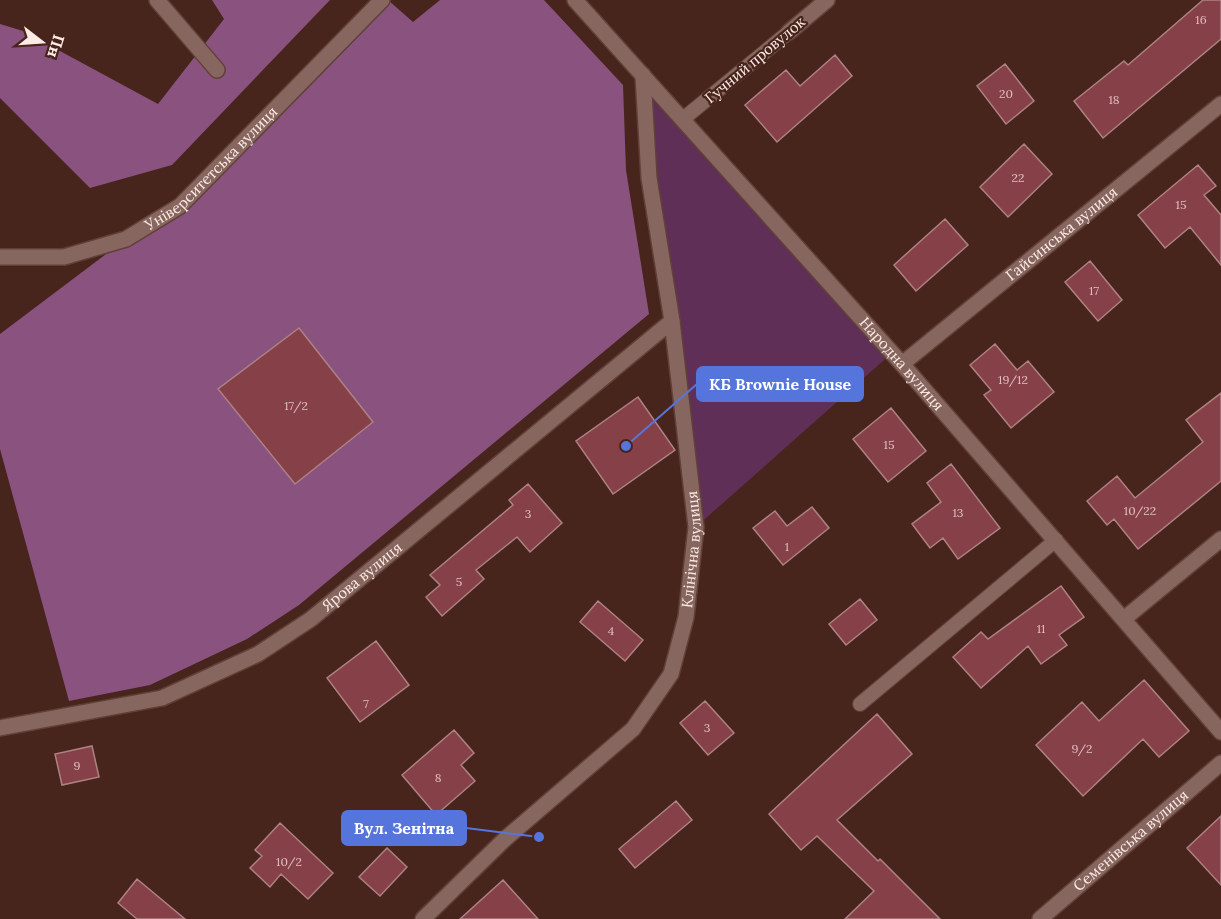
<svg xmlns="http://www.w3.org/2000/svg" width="1221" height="919" font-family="Lora,serif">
  <rect width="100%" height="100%" fill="#47241c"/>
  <path fill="#602f57" d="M 643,75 L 892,353 L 696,527 Z"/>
  <path fill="#8a527f" d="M 212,0 L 330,0 L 172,165 L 90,188 L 0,98 L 0,24 L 23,31 L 158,104 L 224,19 Z
    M 388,0 L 413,22 L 440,0 L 544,0 L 623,85 L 626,170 L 649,314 L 299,605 L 247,639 L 150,685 L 69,701 L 0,449 L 0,334 L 126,239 L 181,206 Z"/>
  <path fill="#854048" stroke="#ae8184" stroke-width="1.5" d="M 1203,0 L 1221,0 L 1221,39 L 1103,138 L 1074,101 L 1124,61 L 1128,65 Z
    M 835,55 L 852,76 L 777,142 L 745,105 L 786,70 L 800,86 Z
    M 1005,64 L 1034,101 L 1006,124 L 977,86 Z
    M 1024,144 L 1052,174 L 1008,217 L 980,187 Z
    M 1198,165 L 1216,186 L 1204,195 L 1221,215 L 1221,265 L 1190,227 L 1165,248 L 1138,215 Z
    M 945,219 L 968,245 L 916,291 L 894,265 Z
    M 1090,261 L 1122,300 L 1098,321 L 1065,282 Z
    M 299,328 L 373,422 L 295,484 L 218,389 Z
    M 995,344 L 1017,370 L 1028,361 L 1054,392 L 1011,428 L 984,395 L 991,390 L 970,365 Z
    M 1221,393 L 1221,481 L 1138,549 L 1114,519 L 1107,525 L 1087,501 L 1117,476 L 1135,498 L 1203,442 L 1186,420 Z
    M 638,397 L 675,450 L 613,494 L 576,441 Z
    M 891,408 L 926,451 L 888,482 L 853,439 Z
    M 951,464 L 1000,528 L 958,559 L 943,538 L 930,548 L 912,524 L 941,502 L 927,483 Z
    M 528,484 L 562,523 L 530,552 L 517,537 L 476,570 L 484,579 L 442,616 L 426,597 L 440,585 L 430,575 L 513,505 L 509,500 Z
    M 812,507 L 829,528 L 783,565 L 753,528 L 775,511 L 787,526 Z
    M 1061,586 L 1084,617 L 1059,635 L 1067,645 L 1041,664 L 1028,646 L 981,688 L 953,657 L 981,632 L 988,639 Z
    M 860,599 L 877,620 L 846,645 L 829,624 Z
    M 598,601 L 643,640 L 625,661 L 580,622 Z
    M 376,641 L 409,685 L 360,722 L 327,678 Z
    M 1144,680 L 1189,731 L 1159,757 L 1143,739 L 1083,796 L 1036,745 L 1082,702 L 1099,721 Z
    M 705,701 L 734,733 L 708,755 L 680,723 Z
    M 877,714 L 912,754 L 837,820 L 878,861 L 880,859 L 940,919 L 845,919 L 874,891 L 817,836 L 801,850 L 769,814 Z
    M 454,730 L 474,753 L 461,765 L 475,781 L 436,815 L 402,775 Z
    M 92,746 L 99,777 L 62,785 L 55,754 Z
    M 676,801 L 692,820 L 635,868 L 619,849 Z
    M 1221,816 L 1221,885 L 1187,848 Z
    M 280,823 L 333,873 L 308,899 L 281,874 L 270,887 L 250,868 L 262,856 L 255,850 Z
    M 387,848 L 407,867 L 380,896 L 359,877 Z
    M 137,879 L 185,919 L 137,919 L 118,903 Z
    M 503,880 L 538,919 L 460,919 Z"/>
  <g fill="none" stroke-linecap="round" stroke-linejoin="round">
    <g stroke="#614038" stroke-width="16">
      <path id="service" d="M 683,119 L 789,32
        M 860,704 L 1056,540"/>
    </g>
    <g stroke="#614038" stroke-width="18">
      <g id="minor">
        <path d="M 157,0 L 217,70"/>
        <path d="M 789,32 L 827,0"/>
        <path id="s1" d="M 0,257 L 64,257 L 126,239 L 180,206 L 382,0"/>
        <path id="s2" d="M 902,364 L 1221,104"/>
        <path d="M 1125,618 L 1221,539"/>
        <path id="s3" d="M 0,728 L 162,698 L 258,654 L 311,619 L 672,321"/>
        <path id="s4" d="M 1040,919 L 1221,763"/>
      </g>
    </g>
    <g stroke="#614038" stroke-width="18">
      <g id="tertiary">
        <path id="s5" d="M 575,0 L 902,364 L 1221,732"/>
        <path id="s6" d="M 423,919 L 505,839 L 633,729 L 671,674 L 686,617 L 696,527 L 672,321 L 649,178 L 643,75"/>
      </g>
    </g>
    <use href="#service" stroke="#86665e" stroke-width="14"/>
    <use href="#minor" stroke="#86665e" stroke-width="15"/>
    <use href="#tertiary" stroke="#86665e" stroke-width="15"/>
  </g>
  <g text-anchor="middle" stroke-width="4.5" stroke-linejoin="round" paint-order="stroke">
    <g font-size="12" fill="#e0c0be">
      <text x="1201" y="24">16</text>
      <text x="1006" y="98">20</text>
      <text x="1114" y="104">18</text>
      <text x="1018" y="182">22</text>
      <text x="1181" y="209">15</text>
      <text x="1094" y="295">17</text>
      <text x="1013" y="384">19/12</text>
      <text x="296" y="410">17/2</text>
      <text x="889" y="449">15</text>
      <text x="1140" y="515">10/22</text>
      <text x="958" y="517">13</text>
      <text x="528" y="518">3</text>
      <text x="787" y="551">1</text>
      <text x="459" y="586">5</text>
      <text x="1041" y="633">11</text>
      <text x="611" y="635">4</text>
      <text x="366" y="708">7</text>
      <text x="707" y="732">3</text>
      <text x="1082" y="753">9/2</text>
      <text x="77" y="770">9</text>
      <text x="438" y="782">8</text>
      <text x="289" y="866">10/2</text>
    </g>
    <g font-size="15" fill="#feebe6" stroke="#47241c">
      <text transform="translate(755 60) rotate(-40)" y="5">Гучний провулок</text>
      <text dy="5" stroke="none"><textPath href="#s1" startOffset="240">Університетська вулиця</textPath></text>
      <text dy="5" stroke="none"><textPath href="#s2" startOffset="206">Гайсинська вулиця</textPath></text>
      <text dy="5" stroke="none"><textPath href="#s5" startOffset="489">Народна вулиця</textPath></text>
      <text dy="5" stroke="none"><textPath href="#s6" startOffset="477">Клінічна вулиця</textPath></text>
      <text dy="5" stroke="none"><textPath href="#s3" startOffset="400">Ярова вулиця</textPath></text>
      <text dy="5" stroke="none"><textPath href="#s4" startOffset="120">Семенівська вулиця</textPath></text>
    </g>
  </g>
  <path fill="none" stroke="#5575dc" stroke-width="2" d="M626 446L697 384M539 837L466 828"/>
  <g fill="#5575dc" stroke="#47241c" stroke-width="2">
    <circle cx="626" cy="446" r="6"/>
    <circle cx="539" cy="837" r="6"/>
  </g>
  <g fill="#5575dc" stroke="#5575dc" stroke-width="2">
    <rect x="697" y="367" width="166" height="34" rx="6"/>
    <rect x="342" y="811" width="124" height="34" rx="6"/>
  </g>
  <g font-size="16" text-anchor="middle" font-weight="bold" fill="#fff">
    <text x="780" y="390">КБ Brownie House</text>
    <text x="404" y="834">Вул. Зенітна</text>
  </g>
  <g transform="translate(42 42) rotate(107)" stroke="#47241c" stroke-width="4.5" paint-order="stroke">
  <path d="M0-4.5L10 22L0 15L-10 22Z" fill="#feebe6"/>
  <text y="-9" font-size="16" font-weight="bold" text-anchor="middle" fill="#feebe6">Пн</text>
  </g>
</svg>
